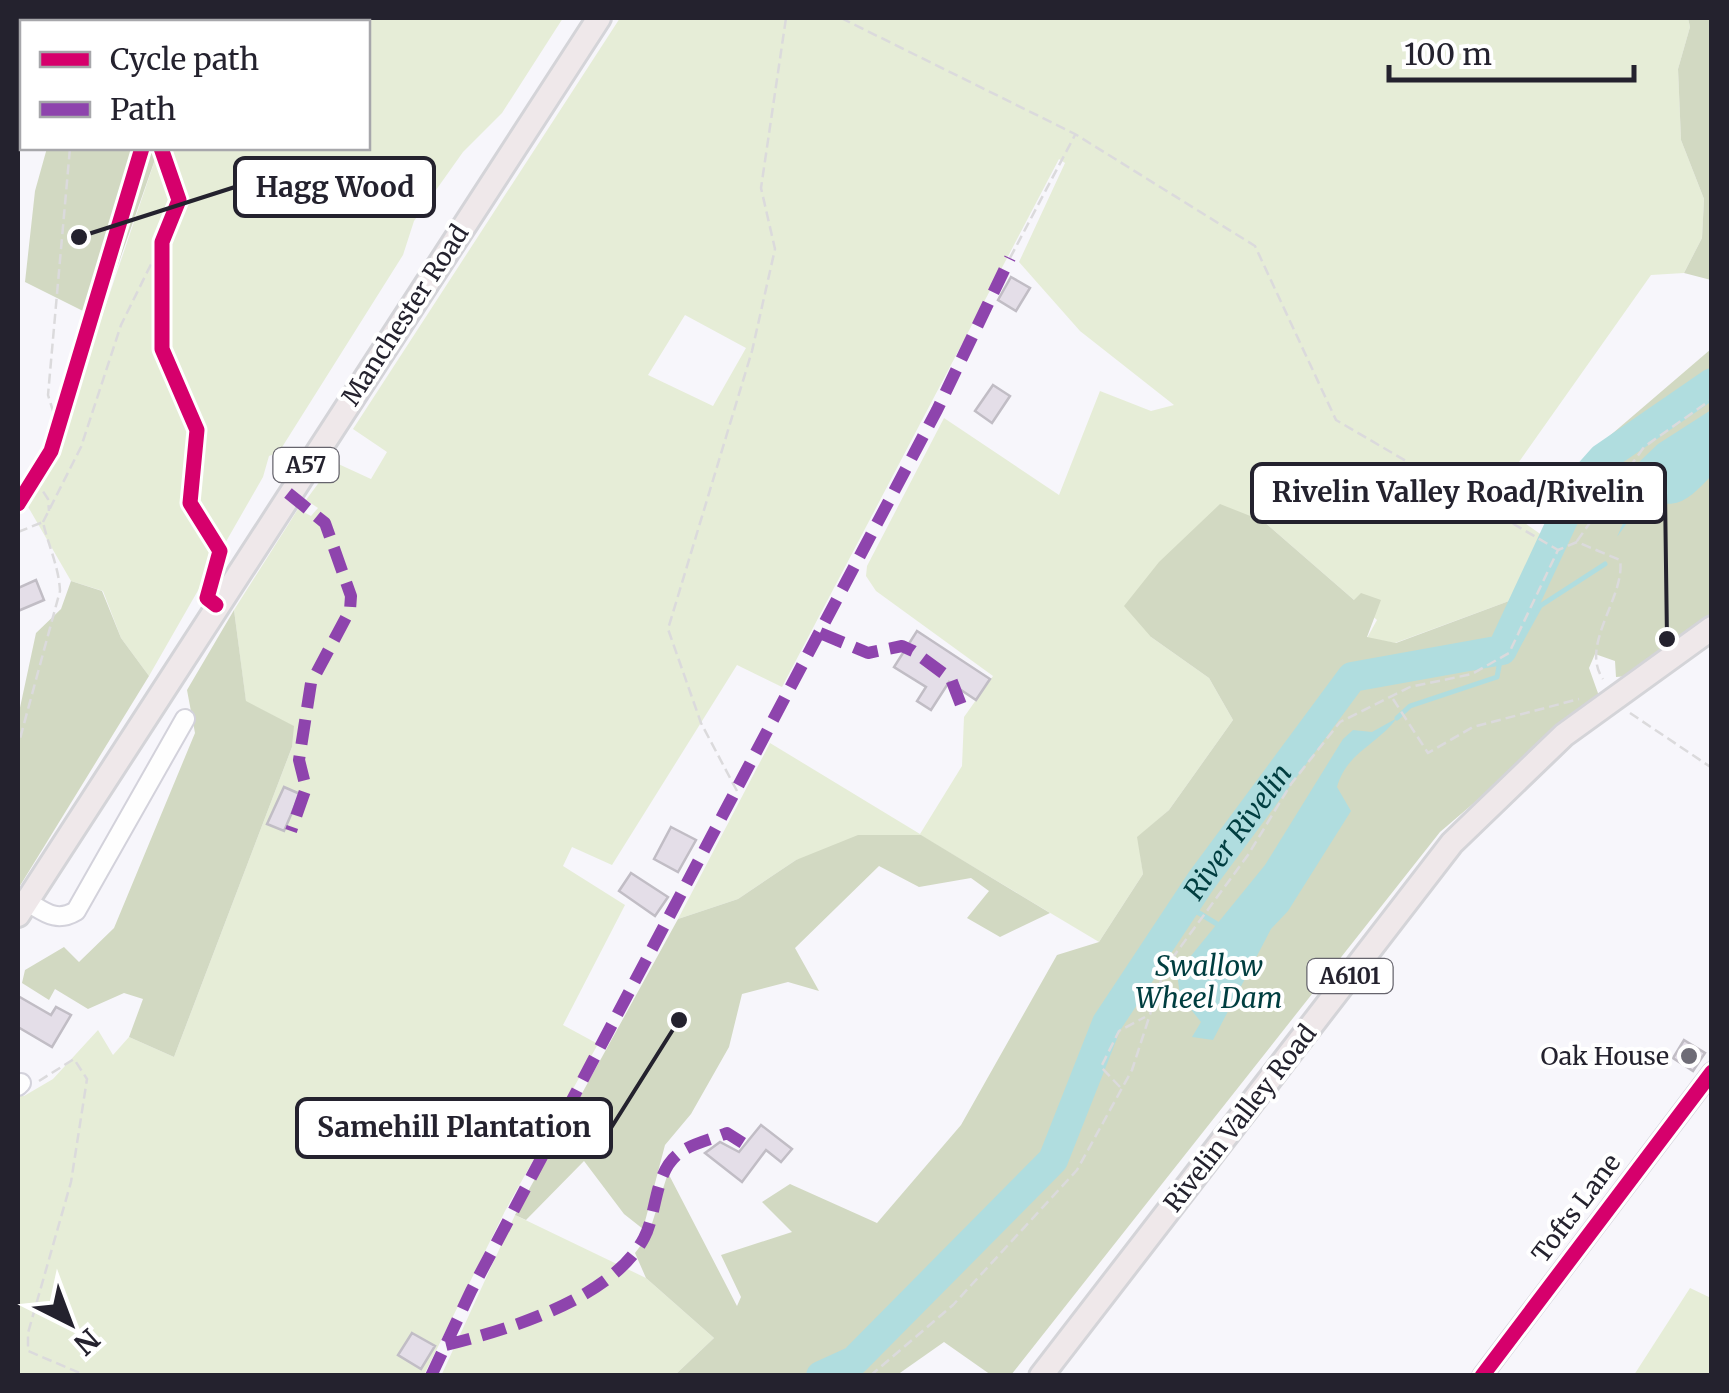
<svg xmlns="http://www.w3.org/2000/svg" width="1729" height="1393" font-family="Merriweather,serif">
  <rect width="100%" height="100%" fill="#f7f6fb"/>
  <path fill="#e6edd7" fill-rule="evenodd" d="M 213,18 L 563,18 L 502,113 L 463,152 L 414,221 L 403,255 L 279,452 L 269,456 L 263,477 L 149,676 L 121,638 L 103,591 L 71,581 L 27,505 L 53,461 L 159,148 L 368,148 L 368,22 L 211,22 Z
    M 620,18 L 1688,18 L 1690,27 L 1678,69 L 1681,140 L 1704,199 L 1702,238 L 1684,273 L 1651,275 L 1492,500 L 1546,538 L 1509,601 L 1395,643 L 1367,638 L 1377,620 L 1263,521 L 1151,637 L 1209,678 L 1233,720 L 1169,810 L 1138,837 L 1143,874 L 1099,942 L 920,835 L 796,860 L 738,899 L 678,919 L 770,743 L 920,834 L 962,766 L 964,717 L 993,676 L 876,591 L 866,576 L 867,566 L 944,418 L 1059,495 L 1100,391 L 1151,411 L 1174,405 L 1080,331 L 1019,262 L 1065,163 L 1059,159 L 782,687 L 737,665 L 612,865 L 572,847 L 563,866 L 625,905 L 563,1025 L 598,1044 L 505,1211 L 424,1375 L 18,1375 L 18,1095 L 24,1096 L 53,1079 L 98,1030 L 113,1055 L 129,1037 L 174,1057 L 292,747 L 293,726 L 246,702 L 234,610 L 298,509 L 311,516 L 318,508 L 306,500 L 334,462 L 371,479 L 387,452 L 353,429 ZM 685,315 L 746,348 L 713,406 L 648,375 Z
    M 515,1215 L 646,1278 L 714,1338 L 675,1375 L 441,1376 Z
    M 1690,1288 L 1711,1298 L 1711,1375 L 1634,1375 Z"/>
  <path fill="#d2d9c2" d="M 1688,18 L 1711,18 L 1711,280 L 1684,273 L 1702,238 L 1704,199 L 1681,140 L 1678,69 L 1690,27 Z
    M 47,148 L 159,148 L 99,319 L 25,282 L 35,191 Z
    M 1711,349 L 1711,617 L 1629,676 L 1616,677 L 1615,661 L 1595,654 L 1589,668 L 1599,696 L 1440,832 L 1011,1375 L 991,1375 L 944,1342 L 897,1375 L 675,1375 L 714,1338 L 646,1278 L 635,1253 L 648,1236 L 668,1173 L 737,1306 L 741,1297 L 721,1255 L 792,1232 L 762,1202 L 790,1184 L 877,1223 L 961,1125 L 1057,955 L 1099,942 L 1143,874 L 1137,837 L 1169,810 L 1233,720 L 1209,678 L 1151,637 L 1124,606 L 1159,562 L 1220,504 L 1263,521 L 1354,600 L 1361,593 L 1381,600 L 1367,637 L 1396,643 L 1509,601 L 1585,457 Z
    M 71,581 L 102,591 L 121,638 L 149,676 L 18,889 L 18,717 L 36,633 L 61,609 Z
    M 234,610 L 246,701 L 294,726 L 292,747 L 174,1057 L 129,1037 L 143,999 L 124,993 L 88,1009 L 55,989 L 49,1000 L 22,983 L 25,970 L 64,947 L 79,962 L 114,928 L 195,733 L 187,690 Z
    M 858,835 L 921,835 L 1050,913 L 1000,937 L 967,918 L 989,891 L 971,878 L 919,887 L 879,866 L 795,948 L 819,991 L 788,982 L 742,994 L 729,1047 L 691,1114 L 665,1145 L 643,1229 L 624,1214 L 584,1161 L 526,1220 L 515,1215 L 678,919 L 738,899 L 796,860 Z"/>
  <path fill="#b0dddf" d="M 1711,410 L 1711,476 C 1689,499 1677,512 1645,498 L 1617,537 L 1637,491 L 1635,466 L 1658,444 Z
    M 1397,718 C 1376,746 1347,752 1337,787 L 1351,811 L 1288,911 L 1271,929 L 1213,1040 L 1192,1037 L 1201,1022 L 1180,996 L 1177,973 L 1265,865 L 1343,739 L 1353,730 L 1372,732 Z"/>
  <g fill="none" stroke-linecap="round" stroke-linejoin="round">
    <path stroke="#b0dddf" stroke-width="5" d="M 1397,718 L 1410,706 L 1497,677 L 1502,650 L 1514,653 L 1540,606 L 1605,564
      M 1186,905 L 1217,924"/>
    <path stroke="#b0dddf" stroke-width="30" id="s1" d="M 821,1376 L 854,1361 L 1053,1160 L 1107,1023 L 1201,881 L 1352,677 L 1502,650 L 1579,485 L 1603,458 L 1712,383"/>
  </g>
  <path fill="#e4dee8" stroke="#c1bdc5" stroke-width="2.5" d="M 1011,277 L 1030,288 L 1016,311 L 998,300 Z
    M 993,385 L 1010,396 L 992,423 L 975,411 Z
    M 36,580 L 44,600 L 18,611 L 18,588 Z
    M 917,631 L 990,679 L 976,700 L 949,682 L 931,710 L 917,701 L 926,687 L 894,667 Z
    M 284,787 L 300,794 L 284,831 L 267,824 Z
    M 671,827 L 696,840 L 678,872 L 654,859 Z
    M 631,873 L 668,897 L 655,916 L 619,891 Z
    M 18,996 L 51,1015 L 56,1007 L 71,1015 L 52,1047 L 18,1027 Z
    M 1684,1040 L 1705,1053 L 1693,1071 L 1673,1058 Z
    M 761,1125 L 792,1149 L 781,1162 L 766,1150 L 742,1182 L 705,1153 L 720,1142 L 739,1152 Z
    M 412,1333 L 435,1346 L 421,1369 L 398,1355 Z"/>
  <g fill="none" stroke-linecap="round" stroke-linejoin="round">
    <g stroke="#d3d2db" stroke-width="22">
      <path id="minor" d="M 26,901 C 45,912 56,923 76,911 L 185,719
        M 18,1086 L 21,1083
        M 1482,1376 L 1712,1072"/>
    </g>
    <g stroke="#d4d4d8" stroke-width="28">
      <path id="major" d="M 18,915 L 599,18
        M 1041,1376 L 1452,843 L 1564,735 L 1712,628"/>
    </g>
    <path stroke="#dbdadc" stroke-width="2.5" stroke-dasharray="10 5" stroke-linecap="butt" d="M 841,18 L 1075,134 L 1255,246 L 1336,420 L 1558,550
      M 99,22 L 101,18
      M 18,124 L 22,125
      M 1010,258 L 1075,135
      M 58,427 L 48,395 L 70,148
      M 35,479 L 48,499 L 49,511
      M 43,522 L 81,447 L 121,325 L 162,242
      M 18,532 L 43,522 C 48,545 59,567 60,591 L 18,746
      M 1577,541 L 1644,447 L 1712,399
      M 1393,699 L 1428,753 L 1473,727 L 1579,699
      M 1630,713 L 1712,768
      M 737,791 L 701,723 L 668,629 L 752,351 L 775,249 L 761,188 L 786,18
      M 39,1081 L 74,1059 L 87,1079 L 71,1182 L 28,1333 L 28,1351 L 87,1376
      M 1120,1087 L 1101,1067 L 1119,1031 L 1145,1017
      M 870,1376 L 953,1305 L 1077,1170 L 1132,1070 L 1165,968 L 1248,855 L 1291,784 L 1340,722 L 1410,687 L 1472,674 L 1509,653 L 1558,550 L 1577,542 L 1620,560 C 1626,596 1579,645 1603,679"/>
    <use href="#minor" stroke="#fefefe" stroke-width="18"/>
    <use href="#major" stroke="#efe8ea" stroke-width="22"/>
    <path stroke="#8e44ad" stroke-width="12" stroke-dasharray="25 12" stroke-linecap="butt" d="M 195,22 L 197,18
      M 288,493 L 325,523 L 351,596 L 350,610 L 311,683 L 299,760 L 306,788 L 291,831
      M 820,633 L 868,653 L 902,646 L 913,651 L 951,679 L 961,705
      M 446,1345 C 507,1330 612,1299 644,1238 C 657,1214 654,1173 678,1154 C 690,1144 713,1139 727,1133 L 746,1145
      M 431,1376 L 471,1291 L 937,410 L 1010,258"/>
    <g stroke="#fff" stroke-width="21">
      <path id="cycleway" d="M 161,148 L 179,200 L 162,242 L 162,349 L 197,430 L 190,503 L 220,551 L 207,598 L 216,605
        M 18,504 L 51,451 L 142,148
        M 1482,1376 L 1712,1072"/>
    </g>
    <use href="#cycleway" stroke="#d6006c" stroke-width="15"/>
  </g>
  <circle fill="#6e6c76" stroke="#fff" stroke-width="4" cx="1689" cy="1056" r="10"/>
  <g text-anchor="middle" stroke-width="8" stroke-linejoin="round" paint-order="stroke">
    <g fill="#fff" stroke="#66646d" stroke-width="2.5">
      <rect x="273.5" y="448" width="65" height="34" rx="8"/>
      <rect x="1307.5" y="959" width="85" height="34" rx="8"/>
    </g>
    <g font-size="22" font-weight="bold" fill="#24222e">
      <text x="306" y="473">A57</text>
      <text x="1350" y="984">A6101</text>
    </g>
    <g font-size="25" fill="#24222e" stroke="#fff">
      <text transform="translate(405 315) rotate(-57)" y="9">Manchester Road</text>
      <text transform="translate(1240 1118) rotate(-52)" y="9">Rivelin Valley Road</text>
      <text transform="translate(1576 1208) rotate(-53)" y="9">Tofts Lane</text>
    </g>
    <g font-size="25" fill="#24222e" stroke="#fff" text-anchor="end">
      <text x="1669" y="1065">Oak House</text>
    </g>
    <g font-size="28" font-style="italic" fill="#003e40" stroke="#fff">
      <text dy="10" stroke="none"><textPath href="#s1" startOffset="698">River Rivelin</textPath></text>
      <text x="1209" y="976">Swallow<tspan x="1209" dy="32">Wheel Dam</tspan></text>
    </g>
  </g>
  <path fill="none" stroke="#24222e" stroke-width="4" d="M79 237L235 187M1667 639L1665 493M679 1020L611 1128"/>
  <g fill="#24222e" stroke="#fff" stroke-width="4">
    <circle cx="79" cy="237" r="10"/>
    <circle cx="1667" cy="639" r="10"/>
    <circle cx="679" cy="1020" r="10"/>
  </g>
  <g fill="#fff" stroke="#24222e" stroke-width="4">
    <rect x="235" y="158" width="199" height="58" rx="10"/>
    <rect x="1252" y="464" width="413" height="58" rx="10"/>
    <rect x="297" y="1099" width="314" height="58" rx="10"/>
  </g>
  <g font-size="28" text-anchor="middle" font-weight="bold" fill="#24222e">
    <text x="335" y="197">Hagg Wood</text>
    <text x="1458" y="502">Rivelin Valley Road/Rivelin</text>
    <text x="454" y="1137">Samehill Plantation</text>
  </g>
  <rect width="1729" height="1393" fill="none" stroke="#24222e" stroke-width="40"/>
  <rect x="20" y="20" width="350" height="130" fill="#ffffff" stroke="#a7a7ab" stroke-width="2.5"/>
  <rect x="40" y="52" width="50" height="15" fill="#d6006c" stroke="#a7a7ab" stroke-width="2.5"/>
  <text x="110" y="70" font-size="30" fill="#24222e">Cycle path</text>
  <rect x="40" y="102" width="50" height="15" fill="#8e44ad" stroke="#a7a7ab" stroke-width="2.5"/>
  <text x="110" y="120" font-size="30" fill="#24222e">Path</text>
  <g transform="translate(70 1323) rotate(138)" stroke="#ffffff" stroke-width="8" paint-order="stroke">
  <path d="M0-8L18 38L0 25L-18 38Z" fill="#24222e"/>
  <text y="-15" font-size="28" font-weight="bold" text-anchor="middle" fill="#24222e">N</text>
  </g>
  <path d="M1389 65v15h245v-15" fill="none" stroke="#24222e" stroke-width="5"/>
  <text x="1404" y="65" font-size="30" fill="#24222e" stroke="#ffffff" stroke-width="8" paint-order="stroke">100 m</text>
</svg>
